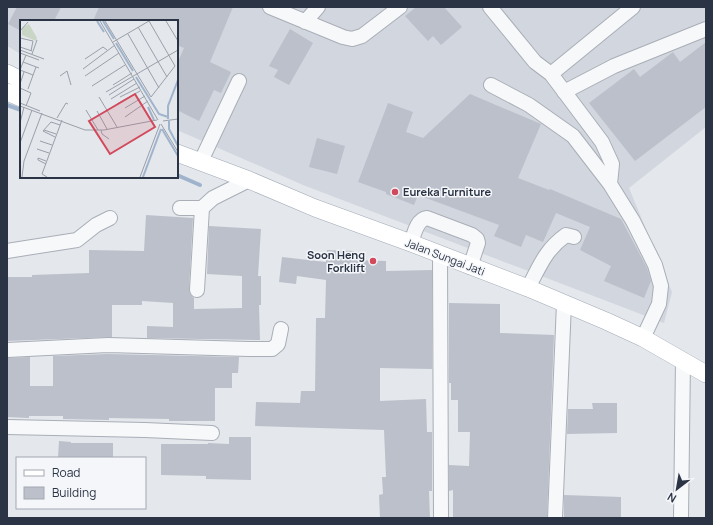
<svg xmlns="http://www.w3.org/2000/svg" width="713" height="525" font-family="Manrope,sans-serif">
  <rect width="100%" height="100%" fill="#e4e7ec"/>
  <path fill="#d2d6de" d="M 7,7 L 706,7 L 706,127 L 629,188 L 672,292 L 664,323 L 303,185 L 177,130 L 177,21 L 21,21 L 21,54 L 7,46 Z"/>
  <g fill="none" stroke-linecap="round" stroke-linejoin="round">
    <path stroke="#9fb4cc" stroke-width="4" d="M 7,105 L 21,110
      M 177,175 L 200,185"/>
  </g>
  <path fill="#bbc0ca" d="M 17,7 L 61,7 L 54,21 L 21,21 L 21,31 L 8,24 Z
    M 99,7 L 233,7 L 210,62 L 231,72 L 221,93 L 214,90 L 199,121 L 177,110 L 177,64 L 184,48 L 177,45 L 177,21 L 93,21 Z
    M 416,7 L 444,7 L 462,27 L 441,45 L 433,36 L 428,41 L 405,16 Z
    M 290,29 L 313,43 L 289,85 L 274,77 L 278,70 L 269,66 Z
    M 706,42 L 706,107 L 635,161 L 589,103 L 634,69 L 640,77 L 673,52 L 680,62 Z
    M 470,94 L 541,124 L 518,178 L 549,190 L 550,189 L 621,219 L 647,268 L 651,281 L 644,298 L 604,281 L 611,266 L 580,250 L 590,227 L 556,213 L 543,242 L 526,235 L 521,247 L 494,236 L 499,225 L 418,195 L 414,205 L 386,194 L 386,192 L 358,182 L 388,103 L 413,112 L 406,132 L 423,138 Z
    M 317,138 L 345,146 L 337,174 L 309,167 Z
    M 146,215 L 193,218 L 189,289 L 190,294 L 194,298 L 194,309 L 242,308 L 242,276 L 207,274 L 209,226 L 261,229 L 258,276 L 261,276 L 261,305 L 259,305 L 260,340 L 147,338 L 147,326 L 173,327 L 173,303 L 142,301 L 142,305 L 112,305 L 112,337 L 7,341 L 7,277 L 32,277 L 32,275 L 89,273 L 89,250 L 144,251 Z
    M 327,250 L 354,251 L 354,260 L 386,261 L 386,271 L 432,270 L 432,369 L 380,368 L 380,401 L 426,399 L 427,432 L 432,432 L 432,491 L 429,491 L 430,518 L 380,518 L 379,495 L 383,494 L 382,477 L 386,477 L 384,430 L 255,426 L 256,402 L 300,403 L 301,391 L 315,391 L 316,318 L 325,318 L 326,280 L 297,276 L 296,284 L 279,282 L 282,257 L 326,262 Z
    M 449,303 L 500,304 L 500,333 L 554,335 L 547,518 L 453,518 L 453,490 L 449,491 L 449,465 L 469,466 L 470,432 L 458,432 L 458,400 L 451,400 L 451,383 L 449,383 Z
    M 108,354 L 239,357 L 238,373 L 232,373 L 232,388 L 215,388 L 215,421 L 169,421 L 169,419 L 109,418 L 109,420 L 63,419 L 63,416 L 29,416 L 29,418 L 7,417 L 7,358 L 30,357 L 30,386 L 53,386 L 53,356 Z
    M 592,403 L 617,403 L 617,433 L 567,434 L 568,409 L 593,409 Z
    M 229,437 L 251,437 L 251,480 L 206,479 L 206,476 L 161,475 L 161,444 L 208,444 L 208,443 L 229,444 Z
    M 59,441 L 71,442 L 71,443 L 113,443 L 113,458 L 58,458 Z
    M 564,495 L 621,497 L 621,518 L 564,518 Z"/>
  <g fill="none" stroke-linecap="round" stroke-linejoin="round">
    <g stroke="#a9aeb7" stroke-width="16">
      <path id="minor" d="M 270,7 L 343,37 L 352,39 L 362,36 L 400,7
        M 490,7 L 535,62 L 551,74
        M 305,22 L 318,7
        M 491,85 L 529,105 L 573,136 L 610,184 L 633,221 L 655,265 L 661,286 L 659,304 L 643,338
        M 564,92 L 614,66 L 706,29
        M 201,161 L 239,81
        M 610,184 L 612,164 L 602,142 L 551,74 L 633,7
        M 180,208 L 202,208
        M 411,243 C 414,234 417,219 427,218 L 472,235 L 477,239 L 478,243 L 470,267
        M 7,251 L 77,240 L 96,225 L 110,218
        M 440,255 L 441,518
        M 528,288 C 540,266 545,250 566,235 L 574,237
        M 197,290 L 202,208 L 213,198 L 249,180
        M 7,350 L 108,345 L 249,349 L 272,349 L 278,344 L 281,329
        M 7,427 L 145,430 L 212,433
        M 555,518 L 564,303
        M 681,518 L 683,360"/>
    </g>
    <g stroke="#a3abb8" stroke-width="18">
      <path id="major" d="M 7,73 L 21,80
        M 7,92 L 21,98
        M 177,153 L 249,180 L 315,208 L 411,243 L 528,288 L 606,321 L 643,338 L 706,374"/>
    </g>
    <use href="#minor" stroke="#f7f8fa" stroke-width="14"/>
    <use href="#major" stroke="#fff" stroke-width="17"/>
  </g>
  <g fill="#d1495b" stroke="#f4f6f9" stroke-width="1.5">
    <circle cx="395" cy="192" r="4"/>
    <circle cx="373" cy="261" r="4"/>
  </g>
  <g text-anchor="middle" stroke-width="3" stroke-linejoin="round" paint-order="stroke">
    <g font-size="11" font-weight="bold" fill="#2b3445" stroke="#f4f6f9" text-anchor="start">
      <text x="403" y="196">Eureka Furniture</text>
      <text x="365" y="259" text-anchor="end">Soon Heng<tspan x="365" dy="13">Forklift</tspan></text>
    </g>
    <g font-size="11" fill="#2b3445" stroke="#f4f6f9">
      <text transform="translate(445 257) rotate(21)" y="4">Jalan Sungai Jati</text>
    </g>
  </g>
  <g transform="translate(20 20)">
    <rect width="158" height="158" fill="#e4e7ec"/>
    <path d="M 9,4 L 17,18 L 16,21 L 2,15 L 2,8 Z" fill="#c9d6c5"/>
    <path fill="none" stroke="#9fb4cc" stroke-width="2" d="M 77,1 L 84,12M 83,1 L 94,19M 96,23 L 113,51M 116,57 L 139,94 L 148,97M 128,87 L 134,100M 148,99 L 148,86 L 158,60M 149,101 L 149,109 L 158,126M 142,109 L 158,136M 123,157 L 141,109"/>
    <path fill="none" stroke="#9a9fa9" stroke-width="1" d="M 80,1 L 138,100M 85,1 L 131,77 L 155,46 L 129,1M 146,1 L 158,21M 118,7 L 147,57M 0,11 L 8,2M 108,14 L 139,68M 0,18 L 13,21 L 11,31M 93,22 L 129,1M 0,27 L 12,31M 0,30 L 24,39M 0,33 L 19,40M 12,34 L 17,20M 65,39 L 83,27 L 87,30M 3,42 L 19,48M 63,49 L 95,25M 0,50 L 6,35M 0,50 L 13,55M 40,56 L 47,51 L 51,65M 65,56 L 99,33M 0,64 L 4,52M 93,65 L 112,53M 72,66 L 105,45M 0,68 L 11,73 L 6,86M 8,69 L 16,47M 86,72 L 158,30M 89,75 L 114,59M 79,77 L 97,107M 100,77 L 120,67M 91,79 L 117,63M 0,83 L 20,91M 97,84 L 120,71M 0,86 L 65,110 L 84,110 L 137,100M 105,88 L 125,76M 66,90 L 78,110M 77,91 L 87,109M 105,97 L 128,81M 37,98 L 46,83 L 48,84M 143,101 L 158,99M 0,103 L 4,87M 141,104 L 158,132M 24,110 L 36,114M 81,110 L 82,114 L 89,119M 35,117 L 23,111 L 31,102 L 40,105M 20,121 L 32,125M 0,123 L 12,90M 17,129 L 29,133M 26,144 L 18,140 L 18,138 L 26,141M 2,157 L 4,141 L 22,93M 27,157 L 22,154 L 42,100M 120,157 L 140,104"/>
    <path fill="#d1495b" fill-opacity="0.15" stroke="#d1495b" stroke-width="2" d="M 115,74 L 135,107 L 90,134 L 69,101 Z"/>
    <rect width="158" height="158" fill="none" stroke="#2b3445" stroke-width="2"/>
  </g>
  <rect width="713" height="525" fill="none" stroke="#2b3445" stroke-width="16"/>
  <rect x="16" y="457" width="130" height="52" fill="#f4f6f9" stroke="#a4a8b1"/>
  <rect x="24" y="470" width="20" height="6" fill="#ffffff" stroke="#a4a8b1"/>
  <text x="52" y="477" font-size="12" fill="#2b3445">Road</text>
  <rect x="24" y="487" width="20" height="12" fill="#bbc0ca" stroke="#a4a8b1"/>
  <text x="52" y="497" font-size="12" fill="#2b3445">Building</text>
  <g transform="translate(677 489) rotate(211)" stroke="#f4f6f9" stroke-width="3" paint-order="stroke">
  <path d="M0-3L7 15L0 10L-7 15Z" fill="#2b3445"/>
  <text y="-6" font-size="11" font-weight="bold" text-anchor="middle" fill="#2b3445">N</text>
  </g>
</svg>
